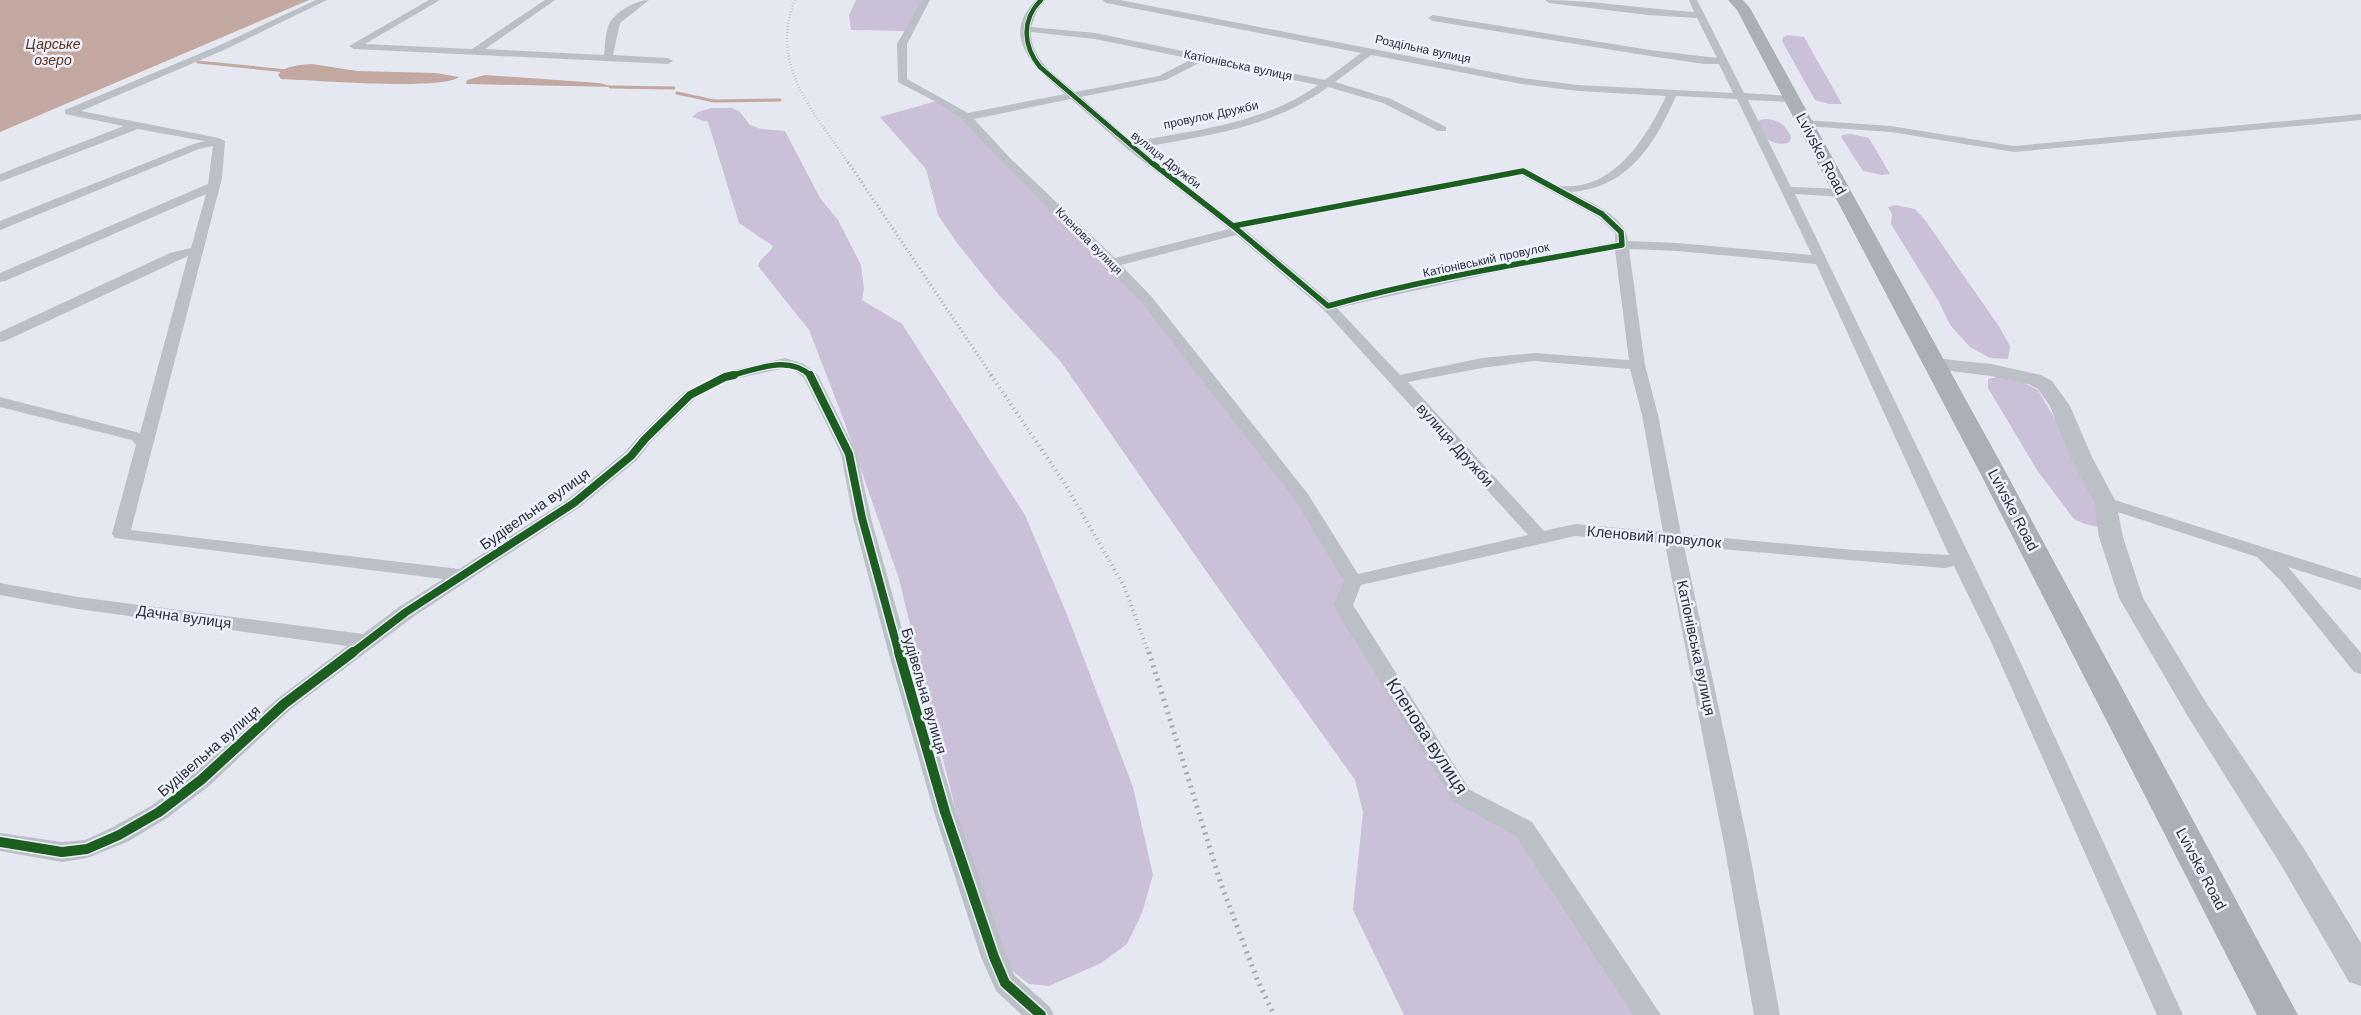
<svg xmlns="http://www.w3.org/2000/svg" width="2361" height="1015" font-family="Arial,sans-serif">
  <rect width="100%" height="100%" fill="#e5e8f0"/>
  <path fill="#cac0d8" d="M 856,0 L 926,0 L 908,31 L 851,30 L 849,15 Z
    M 1787,35 L 1804,37 L 1842,104 L 1829,104 L 1815,100 L 1782,41 L 1783,37 Z
    M 940,100 L 966,117 L 1112,263 L 1233,411 L 1353,581 L 1343,605 L 1462,796 L 1524,829 L 1648,1015 L 1404,1015 L 1353,910 L 1363,812 L 1355,780 L 1211,578 L 1061,362 L 998,294 L 957,243 L 938,215 L 926,169 L 880,117 Z
    M 712,108 L 731,108 L 739,111 L 750,125 L 761,129 L 785,131 L 820,198 L 838,220 L 861,265 L 864,288 L 862,300 L 902,324 L 1025,515 L 1068,617 L 1133,787 L 1153,875 L 1142,913 L 1127,944 L 1101,963 L 1049,986 L 1029,984 L 1010,969 L 959,824 L 899,579 L 843,418 L 809,330 L 758,266 C 760,257 770,254 773,246 L 739,223 L 708,122 L 692,117 L 698,112 Z
    M 1766,119 C 1780,120 1784,125 1791,136 L 1790,142 C 1774,148 1758,137 1759,120 Z
    M 1851,134 L 1869,138 L 1890,174 L 1882,175 L 1863,171 L 1841,137 L 1842,135 Z
    M 1895,205 L 1915,209 L 1925,220 L 2000,328 L 2010,346 L 2008,359 L 1990,358 L 1970,347 L 1950,325 L 1939,302 L 1891,224 L 1892,214 L 1888,207 Z
    M 2002,376 L 2019,380 L 2038,390 L 2087,473 L 2102,528 L 2085,524 L 2074,519 L 2037,470 L 1988,388 L 1988,379 Z"/>
  <path fill="#c2a8a0" d="M 0,0 L 309,0 L 0,132 Z
    M 312,64 L 357,71 L 436,73 L 459,77 C 444,90 325,81 299,80 L 281,79 L 278,75 C 285,65 301,65 312,64 Z
    M 485,75 L 599,83 L 616,87 L 466,84 L 467,80 Z"/>
  <g fill="none" stroke-linecap="round" stroke-linejoin="round">
    <path stroke="#c2a8a0" stroke-width="3" d="M 198,62 L 287,71
      M 610,87 L 674,88
      M 677,93 L 714,101 L 780,100"/>
    <path fill="#bbbfc6" fill-rule="evenodd" d="M 316,0 L 327,0 L 224,50 L 81,111 L 219,138 L 225,141 L 222,178 L 131,530 L 459,569 L 568,499 L 625,452 L 639,436 L 684,392 L 725,372 L 785,358 L 804,364 L 818,375 L 857,454 L 871,518 L 907,647 L 956,812 L 1007,957 L 1014,975 L 1050,1007 L 1054,1015 L 1022,1015 L 996,991 L 981,957 L 934,812 L 887,647 L 853,518 L 841,454 L 804,378 L 794,370 L 785,368 L 730,380 L 696,398 L 651,442 L 637,460 L 580,507 L 413,617 L 291,709 L 209,786 L 167,818 L 127,842 L 87,858 L 62,862 L 0,851 L 0,833 L 62,842 L 85,840 L 111,828 L 151,806 L 193,774 L 277,699 L 347,646 L 78,609 L 0,595 L 0,583 L 78,597 L 363,634 L 399,607 L 443,579 L 115,538 L 112,534 L 136,445 L 132,440 L 0,407 L 0,397 L 140,433 L 188,256 L 5,341 L 0,342 L 0,332 L 170,253 L 191,248 L 206,194 L 5,281 L 0,282 L 0,273 L 208,184 L 213,146 L 199,149 L 0,230 L 0,221 L 191,145 L 204,141 L 138,129 L 0,182 L 0,174 L 124,126 L 65,114 L 65,110 L 218,46 Z
      M 429,0 L 440,0 L 365,44 L 472,49 L 545,0 L 555,0 L 485,49 L 604,55 C 605,46 605,36 608,27 C 612,13 636,0 649,0 L 620,23 L 613,55 L 668,58 L 673,61 L 668,64 L 354,49 L 349,46 Z
      M 922,0 L 930,0 L 907,44 L 907,79 L 968,113 L 1065,94 C 1037,69 998,38 1036,0 L 1045,0 L 1037,11 L 1031,27 L 1095,33 L 1325,80 L 1361,53 L 1106,3 L 1102,0 L 1120,0 L 1522,78 L 1578,85 L 1733,93 L 1719,64 L 1704,64 L 1650,56 L 1433,21 L 1428,18 L 1433,15 L 1650,50 L 1717,58 L 1697,18 L 1648,15 L 1549,3 L 1545,0 C 1595,0 1644,9 1694,12 L 1689,0 L 1697,0 L 1744,93 L 1791,96 L 1796,99 L 1791,102 L 1748,100 L 1791,187 L 1842,189 L 1848,193 L 1842,197 L 1795,194 L 2012,644 L 2183,1015 L 2157,1015 L 1992,644 L 1954,566 L 1944,568 L 1684,546 L 1748,844 L 1780,1015 L 1754,1015 L 1724,844 L 1665,544 L 1575,536 L 1361,585 L 1353,605 L 1470,790 L 1532,822 L 1661,1015 L 1633,1015 L 1516,836 L 1454,802 L 1333,605 L 1344,581 L 1295,500 L 1141,302 L 1002,162 L 962,119 L 936,102 L 898,82 L 897,44 ZM 1031,32 L 1095,39 L 1192,59 L 1159,76 L 1075,92 C 1056,75 1031,61 1031,32 ZM 1371,55 L 1522,84 L 1578,91 L 1666,96 C 1647,137 1614,191 1561,186 C 1548,185 1536,171 1523,167 L 1235,222 L 1139,148 C 1208,135 1270,129 1328,87 L 1383,103 L 1438,131 L 1446,131 L 1446,127 L 1391,99 L 1335,82 ZM 1203,61 L 1318,85 C 1263,124 1197,130 1132,142 L 1081,97 L 1166,80 ZM 1676,96 L 1737,99 L 1812,255 L 1678,243 L 1628,241 C 1626,216 1591,203 1571,192 C 1628,188 1655,144 1676,96 ZM 1071,99 L 1126,148 L 1229,229 L 1115,258 L 1010,158 L 974,119 ZM 1521,175 L 1598,217 L 1615,233 L 1615,242 L 1502,263 L 1330,301 L 1243,228 ZM 1236,235 L 1323,309 L 1528,535 L 1358,574 L 1308,494 L 1151,296 L 1121,265 ZM 1629,249 L 1678,251 L 1816,264 L 1949,555 L 1854,550 L 1681,534 L 1658,415 L 1645,365 ZM 1615,250 L 1629,360 L 1534,353 L 1482,358 L 1400,375 L 1337,308 L 1502,271 ZM 1534,361 L 1630,369 L 1642,415 L 1663,532 L 1575,524 L 1544,531 L 1408,382 L 1482,368 Z
      M 2361,114 L 2361,120 L 2014,152 L 1891,132 L 1805,126 L 1799,123 L 1805,120 L 1891,126 L 2014,146 Z
      M 2105,497 L 2361,578 L 2361,590 L 2288,567 L 2361,653 L 2361,674 L 2354,672 L 2282,582 L 2257,557 L 2099,506 L 2096,502 L 2099,498 Z"/>
    <path fill="#bbbfc6" fill-rule="evenodd" d="M 1934,358 L 1991,364 L 2041,375 L 2052,381 L 2070,406 L 2092,457 L 2116,502 L 2123,537 L 2143,598 L 2205,701 L 2303,847 L 2361,943 L 2361,986 L 2349,982 L 2281,865 L 2187,715 L 2119,598 L 2099,537 L 2094,502 L 2070,457 L 2050,406 L 2038,389 L 2028,384 L 1991,376 L 1927,368 L 1924,364 L 1927,360 Z"/>
    <path fill="#abafb6" fill-rule="evenodd" d="M 1728,0 L 1743,0 L 1750,8 L 2004,469 L 2298,1015 L 2257,1015 L 1978,469 L 1737,10 Z"/>
    <path stroke="#a6aab0" stroke-width="2.5" stroke-dasharray="0.5 2.5" stroke-linecap="butt" d="M 795,0 C 768,65 815,113 849,164"/>
    <path stroke="#a6aab0" stroke-width="3" stroke-dasharray="1 3" stroke-linecap="butt" d="M 848,162 L 992,376"/>
    <path stroke="#a6aab0" stroke-width="4" stroke-dasharray="1 4" stroke-linecap="butt" d="M 991,375 L 1065,484 L 1124,586 L 1149,654"/>
    <path stroke="#a6aab0" stroke-width="5" stroke-dasharray="2 5" stroke-linecap="butt" d="M 1149,652 L 1221,884 L 1257,979 L 1274,1015"/>
    <g stroke="#eef1fb" stroke-width="6">
      <path id="cycleway-far3" d="M 1041,0 C 1021,20 1023,46 1040,67 L 1153,164"/>
    </g>
    <g stroke="#eef1fb" stroke-width="8">
      <path id="cycleway-far2" d="M 1151,162 L 1233,226
        M 1523,171 L 1602,214 L 1621,232 L 1622,245 C 1524,263 1424,279 1328,306 L 1233,226 Z
        M 729,376 C 756,370 788,354 811,376"/>
    </g>
    <g stroke="#eef1fb" stroke-width="11">
      <path id="cycleway-far1" d="M 810,375 L 849,454 L 862,518 L 899,654
        M 351,654 L 406,612 L 574,503 L 631,456 L 645,439 L 690,395 L 725,377 L 734,375"/>
    </g>
    <g stroke="#eef1fb" stroke-width="13">
      <path id="cycleway" d="M 899,652 L 945,812 L 994,957 L 1005,983 L 1041,1015
        M 0,842 L 62,852 L 87,849 L 119,835 L 159,812 L 201,780 L 284,704 L 353,652"/>
    </g>
    <use href="#cycleway-far3" stroke="#1b5e20" stroke-width="4.5"/>
    <use href="#cycleway-far2" stroke="#1b5e20" stroke-width="5.5"/>
    <use href="#cycleway-far1" stroke="#1b5e20" stroke-width="8"/>
    <use href="#cycleway" stroke="#1b5e20" stroke-width="10"/>
  </g>
  <g text-anchor="middle" stroke-width="5" stroke-linejoin="round" paint-order="stroke">
    <g font-size="12" fill="#2b323b" stroke="#eef1fb">
      <text transform="translate(1423 49) rotate(12)" y="4">Роздільна вулиця</text>
      <text transform="translate(1238 65) rotate(12)" y="4">Катіонівська вулиця</text>
      <text transform="translate(1211 115) rotate(-12)" y="4">провулок Дружби</text>
      <text transform="translate(1166 160) rotate(38)" y="4">вулиця Дружби</text>
      <text transform="translate(1089 241) rotate(45)" y="4">Кленова вулиця</text>
      <text transform="translate(1486 260) rotate(-12)" y="4">Катіонівський провулок</text>
    </g>
    <g font-size="14" font-style="italic" fill="#5f311e" stroke="#eef1fb">
      <text x="53" y="49">Царське<tspan x="53" dy="16">озеро</tspan></text>
    </g>
    <g font-size="15" fill="#2b323b" stroke="#eef1fb">
      <text transform="translate(1821 154) rotate(62)" y="5">Lvivske Road</text>
      <text transform="translate(1455 445) rotate(48)" y="5">вулиця Дружби</text>
      <text transform="translate(535 509) rotate(-35)" y="5">Будівельна вулиця</text>
      <text transform="translate(2013 510) rotate(62)" y="5">Lvivske Road</text>
      <text transform="translate(1654 537) rotate(5)" y="5">Кленовий провулок</text>
      <text transform="translate(184 617) rotate(8)" y="5">Дачна вулиця</text>
      <text transform="translate(1696 648) rotate(78)" y="5">Катіонівська вулиця</text>
      <text transform="translate(924 691) rotate(74)" y="5">Будівельна вулиця</text>
      <text transform="translate(209 751) rotate(-41)" y="5">Будівельна вулиця</text>
      <text transform="translate(2201 869) rotate(62)" y="5">Lvivske Road</text>
    </g>
    <g font-size="18" fill="#2b323b" stroke="#eef1fb">
      <text transform="translate(1427 736) rotate(57)" y="6">Кленова вулиця</text>
    </g>
  </g>
</svg>
